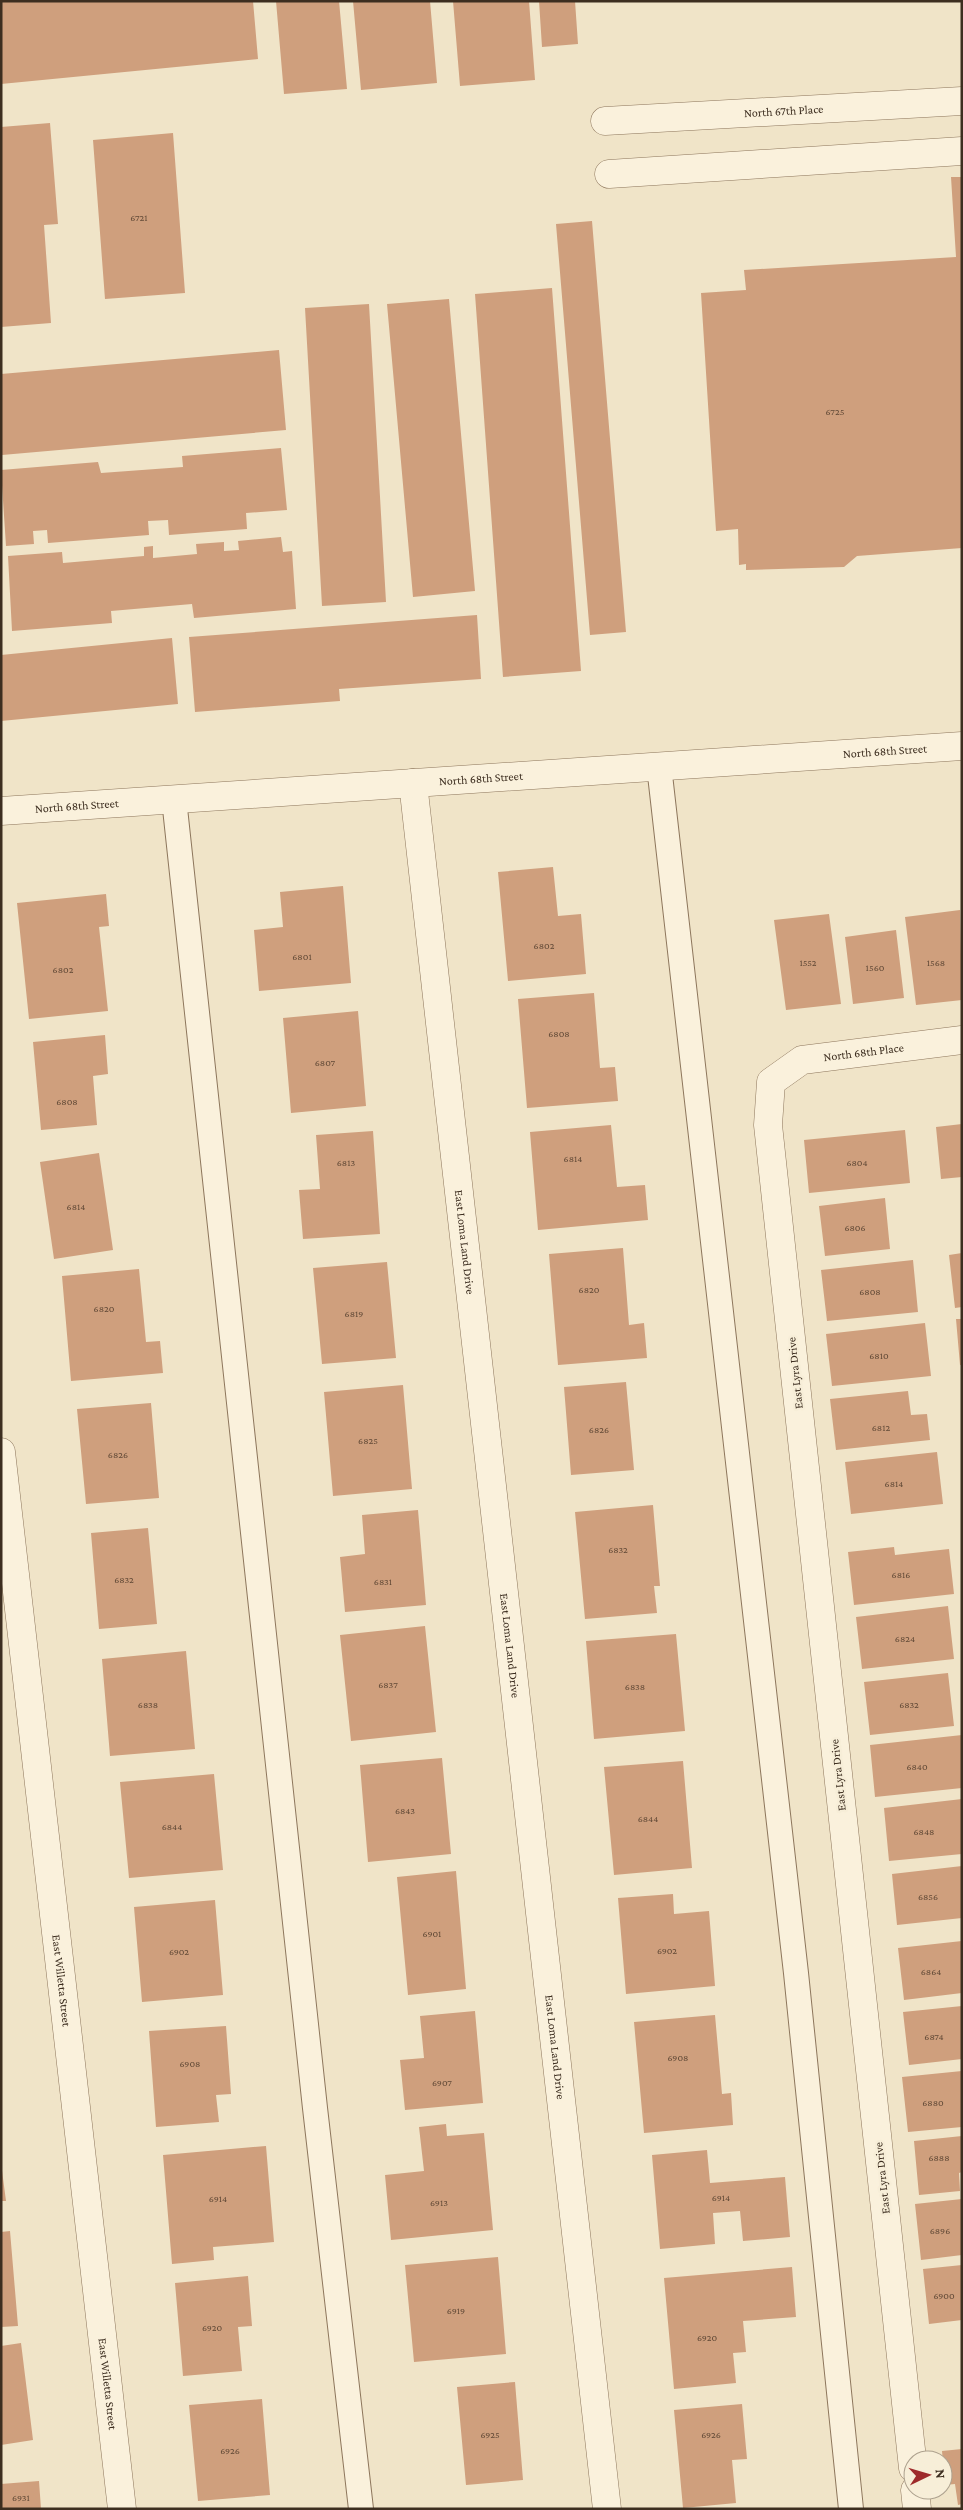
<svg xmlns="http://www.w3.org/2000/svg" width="963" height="2510" font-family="'Crimson Pro',serif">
  <rect width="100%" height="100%" fill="#f0e4c8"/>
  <path fill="#cf9f7d" d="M 12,1 L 253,1 L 258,59 L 1,84 L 1,2 Z
    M 276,1 L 339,1 L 347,89 L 284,94 Z
    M 353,1 L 430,1 L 437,83 L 361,90 Z
    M 453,1 L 529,1 L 535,80 L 460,86 Z
    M 539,1 L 575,1 L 578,44 L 542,47 Z
    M 50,123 L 58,224 L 44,225 L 51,323 L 1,327 L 1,127 Z
    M 173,133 L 185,293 L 105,299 L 93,140 Z
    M 951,177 L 962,177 L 962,548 L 857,556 L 844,567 L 746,570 L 746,564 L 739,565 L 738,529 L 716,531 L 701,293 L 746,290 L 744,270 L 956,257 Z
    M 592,221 L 626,632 L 590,635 L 556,224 Z
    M 552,288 L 581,671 L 503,677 L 475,294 Z
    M 449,299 L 475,591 L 413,597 L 387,304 Z
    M 369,304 L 386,602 L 322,606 L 305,308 Z
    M 279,350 L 286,430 L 2,455 L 1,374 Z
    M 281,448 L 287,510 L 246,513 L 247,529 L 169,535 L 168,520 L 148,521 L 149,535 L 48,543 L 47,530 L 33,531 L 34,544 L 6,546 L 1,470 L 98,462 L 101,473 L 183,467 L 182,456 Z
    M 281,537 L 283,552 L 292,551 L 296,609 L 194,618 L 192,604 L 111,611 L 112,623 L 12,631 L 8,556 L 62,552 L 63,563 L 144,556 L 144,547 L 153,546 L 153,558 L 197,554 L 196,544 L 224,542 L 224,551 L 239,550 L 238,541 Z
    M 477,615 L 481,679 L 339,689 L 340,701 L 195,712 L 189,637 Z
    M 172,638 L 178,704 L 1,721 L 1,655 Z
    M 553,867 L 558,916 L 581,914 L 586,974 L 508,981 L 498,872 Z
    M 343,886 L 351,983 L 259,991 L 254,930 L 283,927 L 280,892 Z
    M 106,894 L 109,926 L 99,927 L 108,1011 L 29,1019 L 17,903 Z
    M 960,910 L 962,1000 L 916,1005 L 905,917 Z
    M 829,914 L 841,1004 L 786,1010 L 774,920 Z
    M 896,930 L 904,998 L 853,1004 L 845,937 Z
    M 594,993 L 600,1068 L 615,1067 L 618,1101 L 527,1108 L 518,999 Z
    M 358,1011 L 366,1106 L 291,1113 L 283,1018 Z
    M 105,1035 L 108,1074 L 93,1076 L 97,1125 L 41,1130 L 33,1042 Z
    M 962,1124 L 962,1177 L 941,1179 L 936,1127 Z
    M 611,1125 L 617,1187 L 645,1185 L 648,1220 L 538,1230 L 530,1132 Z
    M 905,1130 L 910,1183 L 809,1193 L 804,1140 Z
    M 373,1131 L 380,1234 L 303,1239 L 299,1190 L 320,1189 L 316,1135 Z
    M 99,1153 L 113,1250 L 54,1259 L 40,1162 Z
    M 885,1198 L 890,1249 L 825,1256 L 819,1206 Z
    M 623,1248 L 629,1325 L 644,1323 L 647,1358 L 558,1365 L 549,1254 Z
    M 962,1253 L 962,1307 L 955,1308 L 949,1255 Z
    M 913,1260 L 918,1312 L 827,1321 L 821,1270 Z
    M 387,1262 L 396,1358 L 322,1364 L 313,1268 Z
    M 139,1269 L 146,1342 L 160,1341 L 163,1373 L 71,1381 L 62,1276 Z
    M 956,1319 L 962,1319 L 962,1365 L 960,1365 Z
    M 925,1323 L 931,1376 L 832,1386 L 826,1334 Z
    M 626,1382 L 634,1470 L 571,1475 L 564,1387 Z
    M 403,1385 L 412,1489 L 333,1496 L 324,1392 Z
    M 908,1391 L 911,1415 L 927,1414 L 930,1440 L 836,1450 L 830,1399 Z
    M 151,1403 L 159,1498 L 86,1504 L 77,1409 Z
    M 937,1452 L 943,1504 L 851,1514 L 845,1462 Z
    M 653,1505 L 660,1586 L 654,1586 L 657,1613 L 585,1619 L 575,1512 Z
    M 418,1510 L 426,1605 L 345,1612 L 340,1557 L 365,1554 L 362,1515 Z
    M 148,1528 L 157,1624 L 99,1629 L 91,1533 Z
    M 894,1547 L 895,1555 L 949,1549 L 954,1594 L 854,1605 L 848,1552 Z
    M 948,1606 L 954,1659 L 862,1669 L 856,1617 Z
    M 425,1626 L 436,1732 L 351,1741 L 340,1635 Z
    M 676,1634 L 685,1731 L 594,1739 L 586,1641 Z
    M 186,1651 L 195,1749 L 110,1756 L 102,1659 Z
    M 948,1673 L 954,1726 L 870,1735 L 864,1682 Z
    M 962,1735 L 962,1788 L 875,1797 L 870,1745 Z
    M 442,1758 L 451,1854 L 368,1862 L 360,1765 Z
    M 683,1761 L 692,1868 L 614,1875 L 604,1767 Z
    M 214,1774 L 223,1870 L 129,1878 L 120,1782 Z
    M 962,1799 L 962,1854 L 889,1861 L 884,1808 Z
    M 962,1866 L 962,1918 L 897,1925 L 892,1874 Z
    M 456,1871 L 466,1989 L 408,1995 L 397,1877 Z
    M 673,1894 L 674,1914 L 709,1911 L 715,1986 L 626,1994 L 618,1898 Z
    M 215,1900 L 223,1995 L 142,2002 L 134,1907 Z
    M 962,1941 L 962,1993 L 904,2000 L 898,1948 Z
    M 962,2006 L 962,2059 L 909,2065 L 903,2012 Z
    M 475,2011 L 483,2103 L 405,2110 L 400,2060 L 424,2058 L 420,2016 Z
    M 715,2015 L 722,2094 L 731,2093 L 733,2125 L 644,2133 L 634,2022 Z
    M 226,2026 L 231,2094 L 216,2095 L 219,2122 L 156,2127 L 149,2031 Z
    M 962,2071 L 962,2127 L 908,2132 L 902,2077 Z
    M 446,2124 L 447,2136 L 484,2133 L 493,2230 L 391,2240 L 385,2175 L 424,2171 L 419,2127 Z
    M 962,2136 L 962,2172 L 959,2173 L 960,2191 L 919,2195 L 914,2141 Z
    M 266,2146 L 274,2242 L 213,2247 L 214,2260 L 172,2264 L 163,2155 Z
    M 707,2150 L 710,2183 L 785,2177 L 790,2237 L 743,2241 L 740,2211 L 713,2213 L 715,2244 L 660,2249 L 652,2155 Z
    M 1,2163 L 6,2201 L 1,2201 Z
    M 962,2199 L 962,2255 L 921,2260 L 915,2204 Z
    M 10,2231 L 18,2326 L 1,2327 L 1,2232 Z
    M 498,2257 L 506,2354 L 414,2362 L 405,2265 Z
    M 962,2265 L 962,2320 L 929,2324 L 923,2269 Z
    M 792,2267 L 796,2317 L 743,2321 L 746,2352 L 733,2353 L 736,2383 L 674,2389 L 664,2278 Z
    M 248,2276 L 252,2326 L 238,2327 L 242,2371 L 183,2376 L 175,2283 Z
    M 21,2343 L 33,2440 L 1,2445 L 1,2346 Z
    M 515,2382 L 523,2480 L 466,2485 L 457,2387 Z
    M 262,2399 L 270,2495 L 198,2501 L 189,2405 Z
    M 742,2404 L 747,2459 L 732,2460 L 736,2503 L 683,2508 L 674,2410 Z
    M 962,2449 L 962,2504 L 958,2505 L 955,2484 L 945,2485 L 942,2451 Z
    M 39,2481 L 41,2509 L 1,2509 L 1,2484 Z"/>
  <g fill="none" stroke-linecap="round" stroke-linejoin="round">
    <g stroke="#8d765c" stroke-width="26">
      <path id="service" d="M 659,766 L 796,1973 L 851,2509
        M 174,799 L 315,2108 L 361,2509"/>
    </g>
    <g stroke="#8d765c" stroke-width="29">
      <g id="minor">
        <path id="s1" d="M 605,121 L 962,101"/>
        <path d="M 609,174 L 962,151"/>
        <path id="s2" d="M 413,783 L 607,2509"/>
        <path id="s3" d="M 1,1452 L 122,2509"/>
        <path id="s4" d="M 913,2468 L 768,1125 L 771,1082 L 802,1060 L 962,1040"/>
        <path d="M 915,2490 L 917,2509"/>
      </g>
    </g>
    <g stroke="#8d765c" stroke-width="29">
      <g id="tertiary">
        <path id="s5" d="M 1,811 L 962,746"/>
      </g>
    </g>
    <use href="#service" stroke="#faf1dc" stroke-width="24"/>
    <use href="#minor" stroke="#faf1dc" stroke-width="28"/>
    <use href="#tertiary" stroke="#faf1dc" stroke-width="28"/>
  </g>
  <g text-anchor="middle" stroke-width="5" stroke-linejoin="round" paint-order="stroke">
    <g font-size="10" fill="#624a37">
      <text x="139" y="221">6721</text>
      <text x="835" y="415">6725</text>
      <text x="544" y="949">6802</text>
      <text x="302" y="960">6801</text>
      <text x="808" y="966">1552</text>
      <text x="936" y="966">1568</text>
      <text x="875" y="971">1560</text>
      <text x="63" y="973">6802</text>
      <text x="559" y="1037">6808</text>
      <text x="325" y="1066">6807</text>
      <text x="67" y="1105">6808</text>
      <text x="573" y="1162">6814</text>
      <text x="346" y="1166">6813</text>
      <text x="857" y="1166">6804</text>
      <text x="76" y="1210">6814</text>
      <text x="855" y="1231">6806</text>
      <text x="589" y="1293">6820</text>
      <text x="870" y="1295">6808</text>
      <text x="104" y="1312">6820</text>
      <text x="354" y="1317">6819</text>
      <text x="879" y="1359">6810</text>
      <text x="881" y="1431">6812</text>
      <text x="599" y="1433">6826</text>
      <text x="368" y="1444">6825</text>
      <text x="118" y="1458">6826</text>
      <text x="894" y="1487">6814</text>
      <text x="618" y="1553">6832</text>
      <text x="901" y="1578">6816</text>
      <text x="124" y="1583">6832</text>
      <text x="383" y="1585">6831</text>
      <text x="905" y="1642">6824</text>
      <text x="388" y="1688">6837</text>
      <text x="635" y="1690">6838</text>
      <text x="148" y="1708">6838</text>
      <text x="909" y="1708">6832</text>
      <text x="917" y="1770">6840</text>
      <text x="405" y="1814">6843</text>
      <text x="648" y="1822">6844</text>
      <text x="172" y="1830">6844</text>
      <text x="924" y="1835">6848</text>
      <text x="928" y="1900">6856</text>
      <text x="432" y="1937">6901</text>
      <text x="667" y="1954">6902</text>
      <text x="179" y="1955">6902</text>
      <text x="931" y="1975">6864</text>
      <text x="934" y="2040">6874</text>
      <text x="678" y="2061">6908</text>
      <text x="190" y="2067">6908</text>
      <text x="442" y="2086">6907</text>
      <text x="933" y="2106">6880</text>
      <text x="939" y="2161">6888</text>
      <text x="721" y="2201">6914</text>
      <text x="218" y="2202">6914</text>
      <text x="439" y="2206">6913</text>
      <text x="940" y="2234">6896</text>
      <text x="944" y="2299">6900</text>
      <text x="456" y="2314">6919</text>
      <text x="212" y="2331">6920</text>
      <text x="707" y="2341">6920</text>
      <text x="490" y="2438">6925</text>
      <text x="711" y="2438">6926</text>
      <text x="230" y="2454">6926</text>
      <text x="21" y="2501">6931</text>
    </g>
    <g font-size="12" fill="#3d2e20" stroke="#f7eed8">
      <text dy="4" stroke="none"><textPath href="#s1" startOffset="179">North 67th Place</textPath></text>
      <text dy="4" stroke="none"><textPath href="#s5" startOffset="886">North 68th Street</textPath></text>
      <text dy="4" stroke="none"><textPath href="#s5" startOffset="481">North 68th Street</textPath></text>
      <text dy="4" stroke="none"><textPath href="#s5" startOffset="76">North 68th Street</textPath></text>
      <text dy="4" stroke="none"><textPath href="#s4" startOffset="1494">North 68th Place</textPath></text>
      <text dy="4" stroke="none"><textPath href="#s2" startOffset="462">East Loma Land Drive</textPath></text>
      <text transform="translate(795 1373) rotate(-96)" y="4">East Lyra Drive</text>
      <text dy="4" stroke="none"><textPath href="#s2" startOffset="868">East Loma Land Drive</textPath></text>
      <text transform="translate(838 1775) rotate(-96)" y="4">East Lyra Drive</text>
      <text dy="4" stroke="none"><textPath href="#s3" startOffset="532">East Willetta Street</textPath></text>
      <text dy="4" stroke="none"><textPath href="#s2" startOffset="1272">East Loma Land Drive</textPath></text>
      <text transform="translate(882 2178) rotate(-96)" y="4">East Lyra Drive</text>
      <text dy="4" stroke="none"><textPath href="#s3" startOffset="938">East Willetta Street</textPath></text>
    </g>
  </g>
  <rect width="963" height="2510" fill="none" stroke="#3d2e20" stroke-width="5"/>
  <g transform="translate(928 2475) rotate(85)"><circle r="24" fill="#f7eed8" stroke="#ada18e"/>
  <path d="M0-4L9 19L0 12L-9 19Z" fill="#9e2a2b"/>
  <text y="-8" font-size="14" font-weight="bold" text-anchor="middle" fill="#3d2e20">N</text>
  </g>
</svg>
